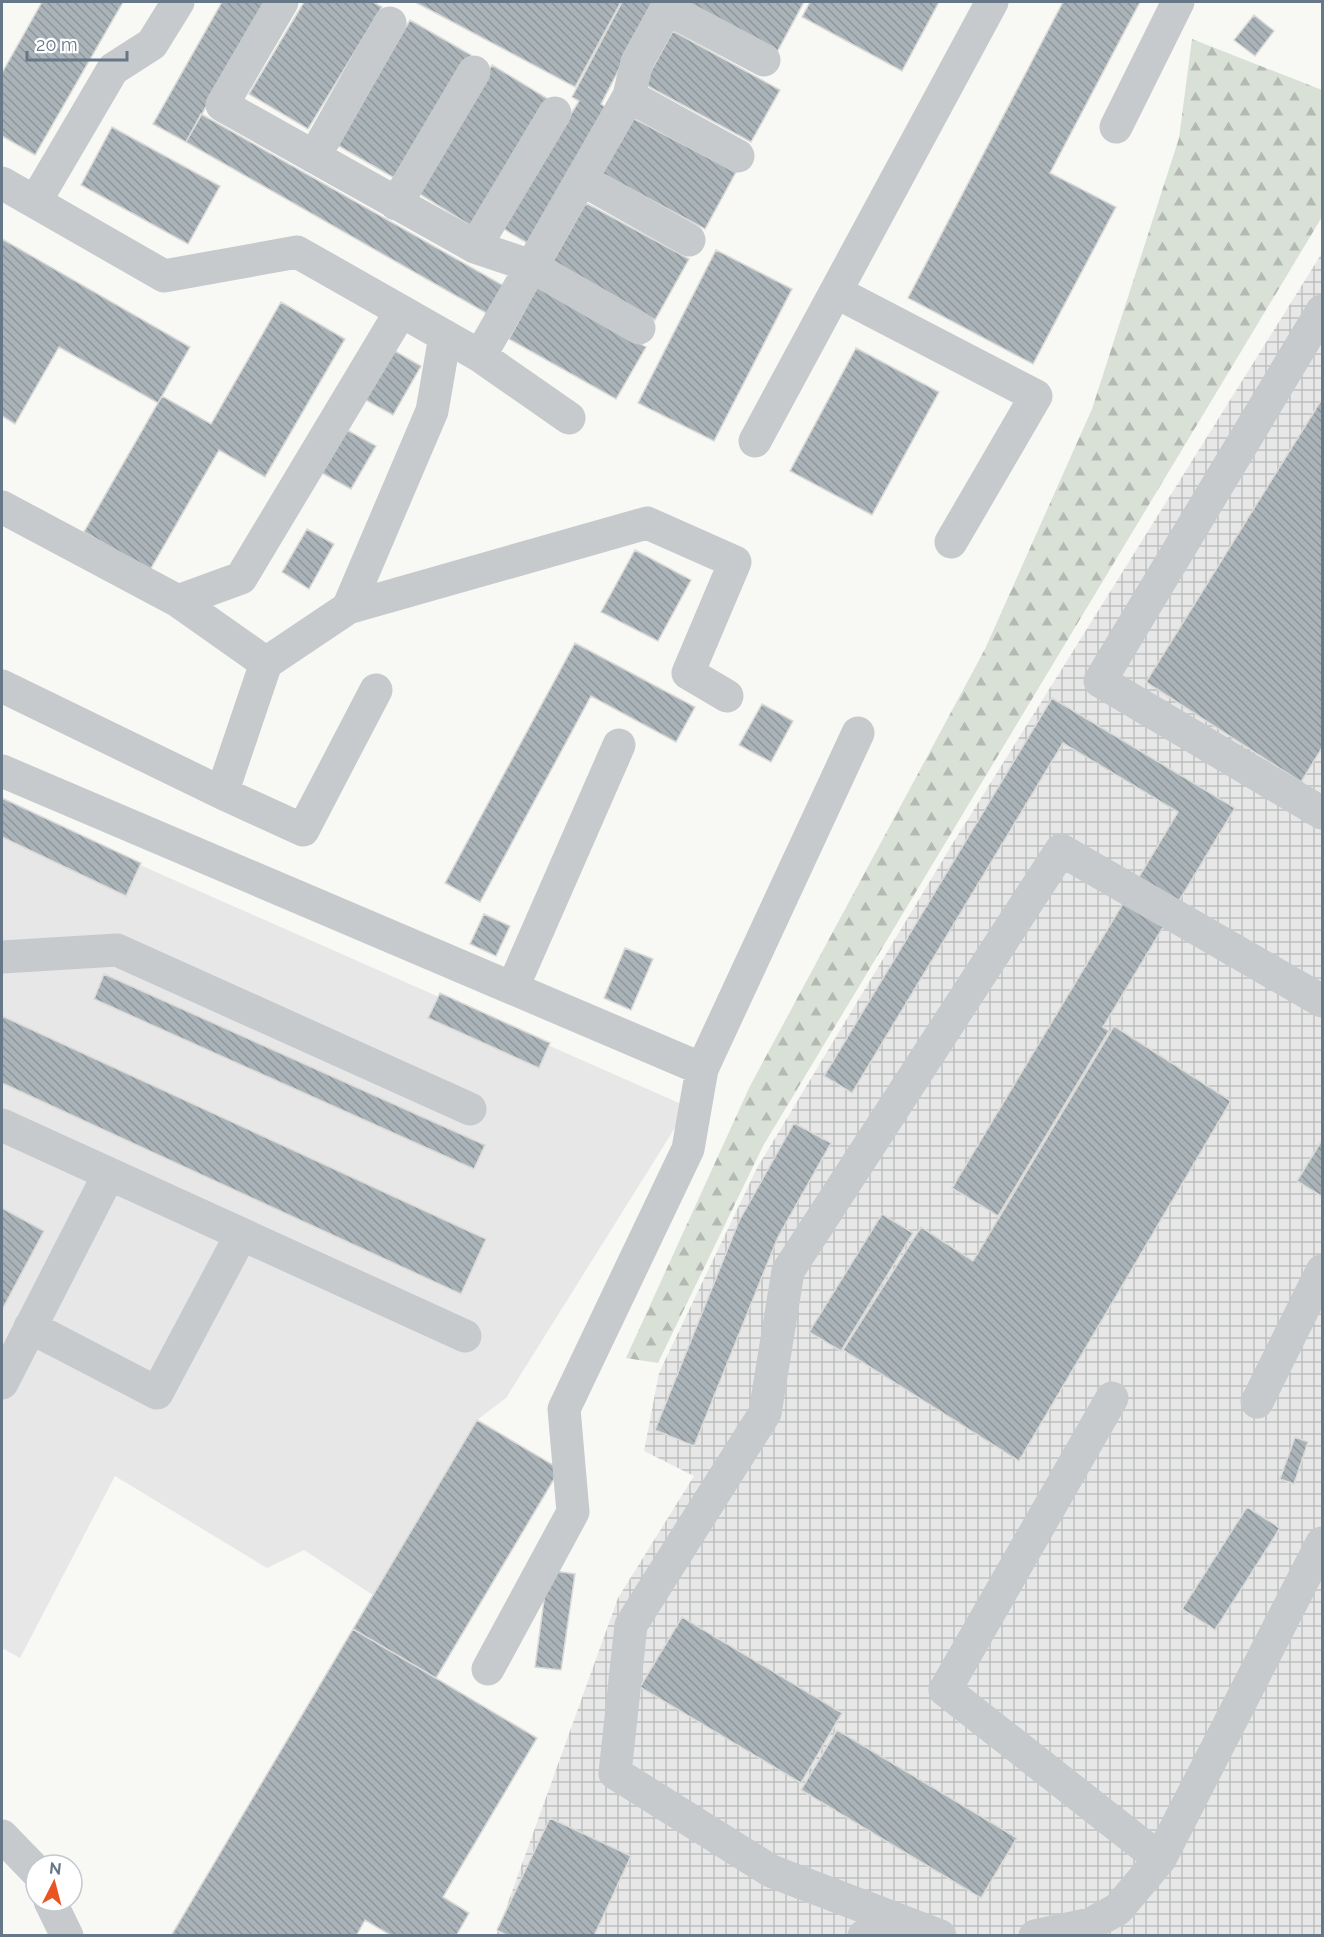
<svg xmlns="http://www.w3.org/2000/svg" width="1324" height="1937" font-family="Raleway,sans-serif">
  <defs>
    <pattern id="industrial-grid" width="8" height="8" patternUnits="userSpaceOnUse" patternTransform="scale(1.5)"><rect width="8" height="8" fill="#e6e7e6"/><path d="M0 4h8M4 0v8" fill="none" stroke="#bec0c0"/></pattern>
    <pattern id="forest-firs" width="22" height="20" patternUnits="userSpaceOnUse" patternTransform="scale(1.5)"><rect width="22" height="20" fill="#d9e0d6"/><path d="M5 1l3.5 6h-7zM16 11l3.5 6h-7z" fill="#b4bab3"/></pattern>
    <pattern id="building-back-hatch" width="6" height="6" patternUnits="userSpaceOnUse" patternTransform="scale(1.5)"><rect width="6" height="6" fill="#aab3b8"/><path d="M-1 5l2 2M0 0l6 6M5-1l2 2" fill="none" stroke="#8e969b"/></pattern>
  </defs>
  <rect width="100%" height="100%" fill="#f8f8f5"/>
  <path fill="#e6e7e6" d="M 2,804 L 688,1107 L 506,1398 L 477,1420 L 373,1595 L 304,1550 L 267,1568 L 115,1476 L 20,1658 L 2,1648 Z"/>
  <path fill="url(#industrial-grid)" d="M 1322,253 L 1322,1935 L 496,1936 L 618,1598 L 694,1476 L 644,1451 L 659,1373 L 757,1168 L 953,843 Z"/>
  <path fill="url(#forest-firs)" d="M 1192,39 L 1322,90 L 1322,217 L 763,1146 L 658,1363 L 626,1358 L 750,1086 L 985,649 L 1092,409 L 1179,138 Z"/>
  <path fill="url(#building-back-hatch)" stroke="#dadad8" stroke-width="1.5" d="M 42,2 L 123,2 L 35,155 L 2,136 L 2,73 Z
    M 222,2 L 265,2 L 186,142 L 153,124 Z
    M 304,2 L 373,2 L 382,7 L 308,129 L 249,94 Z
    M 415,2 L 621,2 L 575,87 Z
    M 622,2 L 654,2 L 601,104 L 610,110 L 529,244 L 502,228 L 579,101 L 572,97 Z
    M 691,2 L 804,2 L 777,52 L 689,6 Z
    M 810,2 L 939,2 L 902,71 L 802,17 Z
    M 1063,2 L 1140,2 L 1050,173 L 1116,207 L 1033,364 L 908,298 Z
    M 1254,15 L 1274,31 L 1255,56 L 1234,40 Z
    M 410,20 L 471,55 L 398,180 L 337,145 Z
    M 673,31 L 780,90 L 751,142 L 644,84 Z
    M 492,65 L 548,99 L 471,226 L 415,191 Z
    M 201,114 L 504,286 L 488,314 L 186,142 Z
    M 631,117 L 736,172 L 705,229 L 601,173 Z
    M 112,127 L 220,186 L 188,244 L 81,185 Z
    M 586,203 L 689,259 L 655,320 L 552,263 Z
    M 2,239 L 190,347 L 158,403 L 59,347 L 15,424 L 2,416 Z
    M 716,250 L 792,289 L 714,441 L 638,403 Z
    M 538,286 L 646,347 L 616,399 L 509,339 Z
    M 281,302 L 345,339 L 265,477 L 219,450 L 150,570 L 84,532 L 162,396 L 211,424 Z
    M 856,348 L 939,392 L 872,515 L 790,471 Z
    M 393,350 L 421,366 L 393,415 L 364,399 Z
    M 1322,399 L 1322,748 L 1301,782 L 1146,682 Z
    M 347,430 L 376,446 L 351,489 L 322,473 Z
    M 307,529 L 334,544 L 309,589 L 282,572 Z
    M 635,550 L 691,580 L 658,641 L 601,612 Z
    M 575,643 L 695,707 L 676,742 L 591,696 L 480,902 L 445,883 Z
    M 1052,698 L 1235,808 L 1103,1027 L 1109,1031 L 998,1216 L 952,1188 L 1178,812 L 1063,743 L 852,1093 L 824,1076 Z
    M 762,704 L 793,721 L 771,762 L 739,745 Z
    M 2,798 L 141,863 L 126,896 L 2,837 Z
    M 484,914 L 510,926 L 496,956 L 470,944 Z
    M 625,948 L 653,959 L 631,1010 L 604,998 Z
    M 104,974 L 485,1145 L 474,1169 L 94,999 Z
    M 440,993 L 550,1043 L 539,1068 L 428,1018 Z
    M 2,1016 L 486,1239 L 461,1294 L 2,1083 Z
    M 1114,1026 L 1231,1101 L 1019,1461 L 843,1350 L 921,1227 L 973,1261 Z
    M 794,1123 L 831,1143 L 778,1237 L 694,1446 L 655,1430 L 739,1221 Z
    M 1322,1140 L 1322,1193 L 1321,1196 L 1297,1181 Z
    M 2,1208 L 44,1231 L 2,1310 Z
    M 882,1214 L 913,1233 L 841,1351 L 809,1332 Z
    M 477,1420 L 560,1469 L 436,1678 L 353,1629 Z
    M 1295,1437 L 1308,1442 L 1294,1484 L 1280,1479 Z
    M 1247,1507 L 1280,1528 L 1215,1630 L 1182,1609 Z
    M 548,1570 L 575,1574 L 561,1670 L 535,1667 Z
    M 682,1617 L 842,1713 L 801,1783 L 640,1687 Z
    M 353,1629 L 537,1738 L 443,1897 L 469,1913 L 456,1936 L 392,1936 L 365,1920 L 356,1936 L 171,1936 Z
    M 837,1730 L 1017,1838 L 981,1898 L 801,1790 Z
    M 550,1818 L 631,1856 L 594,1936 L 508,1936 L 497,1930 Z"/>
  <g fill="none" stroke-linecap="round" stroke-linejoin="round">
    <path stroke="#c6cacd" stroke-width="33" d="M 282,2 L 222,105 L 475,247 L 531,266 L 639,328
      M 666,8 L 764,60
      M 629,96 L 738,156
      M 1116,127 L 1178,2
      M 314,157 L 390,23
      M 581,179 L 689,240
      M 2,183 L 164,276 L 297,252 L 401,311
      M 35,202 L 113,69 L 152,44 L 178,2
      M 396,204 L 474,72
      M 475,247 L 555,113
      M 836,292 L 1036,396 L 951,542
      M 1322,311 L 1100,681 L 1322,813
      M 480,356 L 569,418
      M 755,441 L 992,2
      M 2,507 L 178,601 L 241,578 L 401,311 L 480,356 L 629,96 L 637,62 L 670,2
      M 348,608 L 647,523 L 735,562 L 688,673 L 727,696
      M 266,663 L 348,608 L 432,411 L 445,336
      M 2,686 L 222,793 L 266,663 L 178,601
      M 2,771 L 702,1069 L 688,1149 L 564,1409 L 573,1512 L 488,1669
      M 222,793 L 303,830 L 376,690
      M 2,957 L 117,950 L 470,1109
      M 513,987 L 619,745
      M 702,1069 L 858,733
      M 2,1125 L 465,1336
      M 30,1327 L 157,1393 L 241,1235
      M 2,1383 L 109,1174
      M 1112,1398 L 945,1690 L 1160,1859
      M 1257,1402 L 1322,1271
      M 2,1836 L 36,1871
      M 50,1901 L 67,1936
      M 864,1936 L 901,1921
      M 940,1936 L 771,1871 L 615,1773 L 631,1625 L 765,1413 L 788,1271 L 1061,850 L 1322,1001
      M 1035,1936 L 1091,1924 L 1118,1909 L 1160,1859 L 1322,1543"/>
  </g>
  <rect width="1324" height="1937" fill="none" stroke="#667887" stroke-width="6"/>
  <g transform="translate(54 1883) rotate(6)"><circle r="28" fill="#ffffff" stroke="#c2c9cf" stroke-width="1.5"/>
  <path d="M0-4.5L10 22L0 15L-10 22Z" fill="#ea5423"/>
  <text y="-9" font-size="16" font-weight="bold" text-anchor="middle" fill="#667887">N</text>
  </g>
  <path d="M27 51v9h100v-9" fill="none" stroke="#667887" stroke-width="3"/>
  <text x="36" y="51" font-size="18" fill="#667887" stroke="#ffffff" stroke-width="4.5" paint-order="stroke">20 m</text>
</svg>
